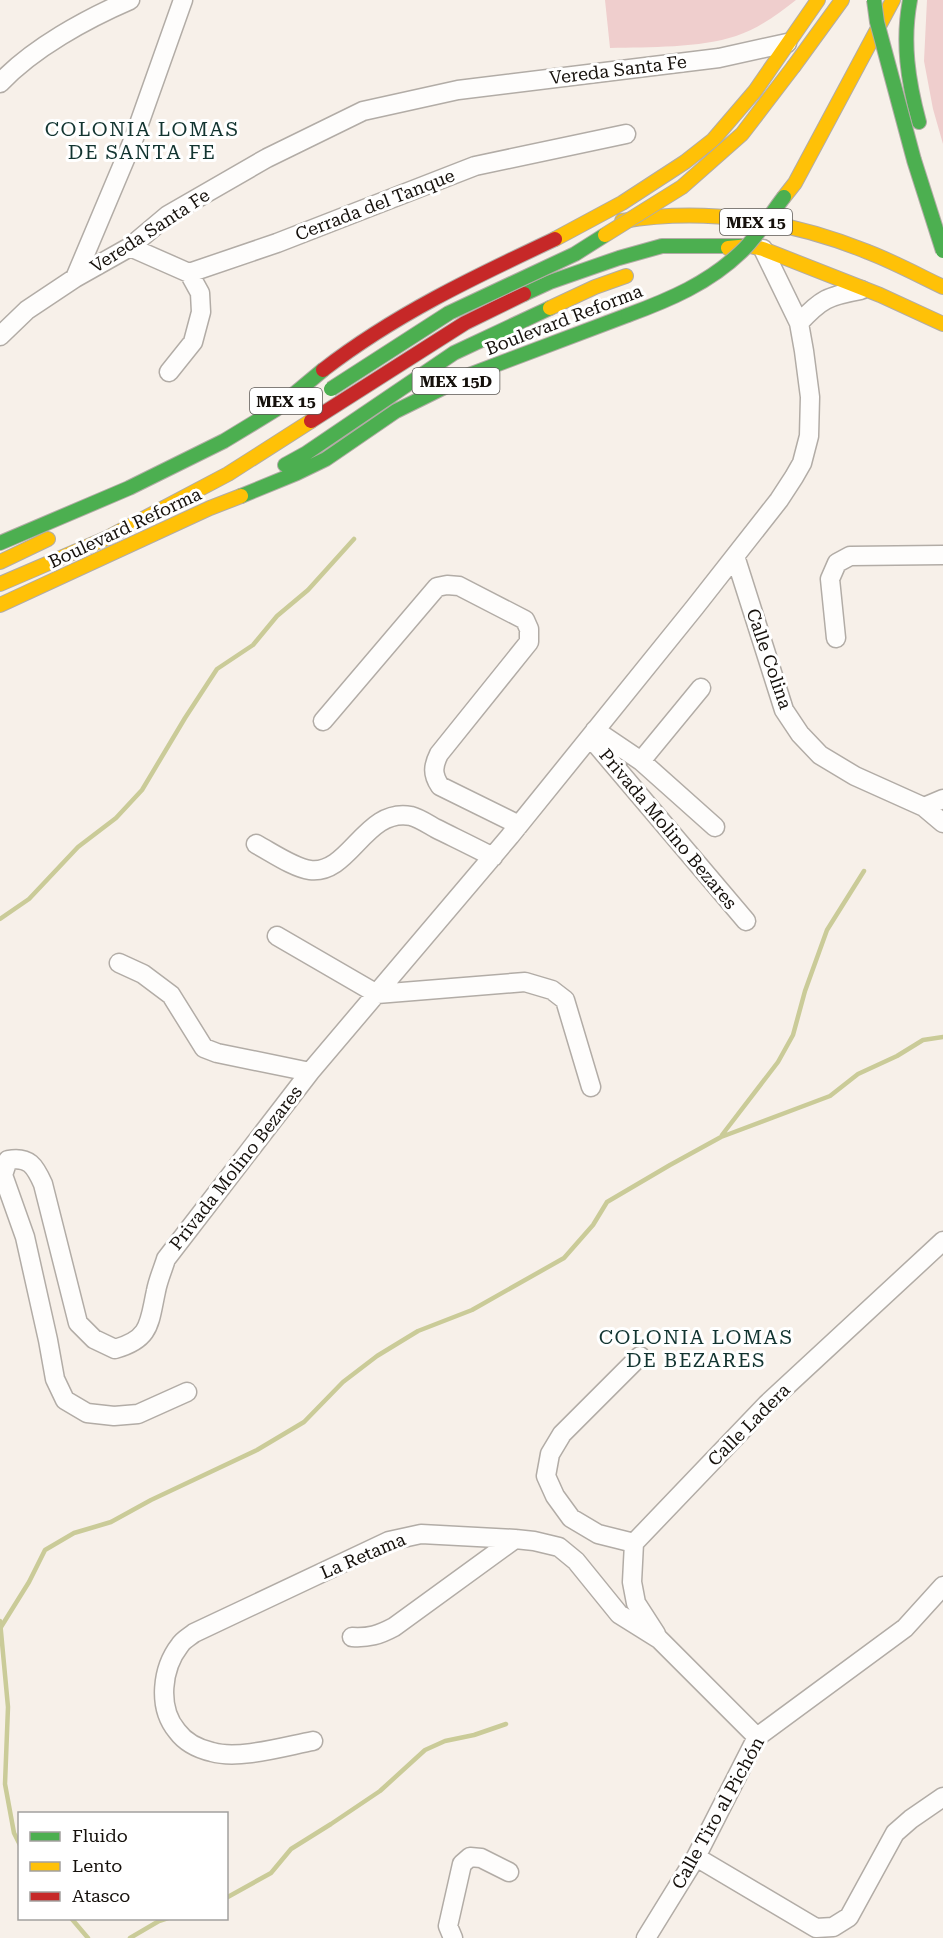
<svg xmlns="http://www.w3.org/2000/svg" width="943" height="1938" font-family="'Roboto Serif',serif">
  <rect width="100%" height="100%" fill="#f7f0e9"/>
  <path fill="#efcecd" d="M 605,0 L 796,0 C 778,14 758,29 736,36 C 700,48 649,47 610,48 Z
    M 927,0 L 943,0 L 943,144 L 933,109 L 924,61 Z"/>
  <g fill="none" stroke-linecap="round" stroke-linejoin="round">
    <path stroke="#cacb98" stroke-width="4.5" d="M 0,919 L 29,899 L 78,847 L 116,818 L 142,790 L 185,718 L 217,669 L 253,645 L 277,616 L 308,590 L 354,539
      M 722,1135 L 778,1062 L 793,1035 L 805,991 L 827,930 L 864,871
      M 0,1621 L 8,1707 L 5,1784 L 14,1833 L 20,1845
      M 1,1627 L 29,1582 L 45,1550 L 74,1533 L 111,1522 L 151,1500 L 257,1450 L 304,1422 L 343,1382 L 377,1356 L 418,1331 L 472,1310 L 564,1258 L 593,1225 L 607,1202 L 670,1165 L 721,1137 L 830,1096 L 858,1074 L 897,1056 L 923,1040 L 943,1037
      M 226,1898 L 271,1873 L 291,1849 L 331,1824 L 380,1791 L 425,1750 L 445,1741 L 474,1735 L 506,1724
      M 71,1918 L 88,1938
      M 130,1938 L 159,1921 L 168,1918"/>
    <g stroke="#b2aca6" stroke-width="21">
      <path id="street" d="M 0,83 C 33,48 86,19 130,0
        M 130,247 L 189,273 L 277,243 L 475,166 L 626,134
        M 75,278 L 134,138 L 183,0
        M 799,323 C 821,299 828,296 861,290
        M 0,336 L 27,310 L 75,278 L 130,247 L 168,215 L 267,158 L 363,111 L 458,90 L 719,58 L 787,43
        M 169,372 L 193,342 L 201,312 L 200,293 L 189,273
        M 735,556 L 784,710 L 800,734 L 820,755 L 855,776 L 924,807 L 943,823
        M 836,638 L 830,579 L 837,563 L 850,556 L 943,555
        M 323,721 L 437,587 L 447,585 L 459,586 L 525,620 L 529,629 L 529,642 L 439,754 C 433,766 432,774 440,786 L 519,825
        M 595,730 L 641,761 L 715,827
        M 590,737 L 746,921
        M 641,761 L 701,688
        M 924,807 L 943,799
        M 256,844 C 271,852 294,868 310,870 C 350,875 365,807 411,816 C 419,818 428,824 435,828 C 455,838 474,847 493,857
        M 277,936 L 377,994 L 525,982 L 552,990 L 565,1000 L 591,1087
        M 119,963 L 143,974 L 171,995 L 204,1048 L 217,1053 L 310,1072
        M 187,1392 L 138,1414 L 114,1416 L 87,1413 L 65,1400 L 55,1379 L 48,1340 L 25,1237 L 3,1175 L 8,1160 C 29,1156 35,1166 43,1184 L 78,1323 L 94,1339 L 115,1349 C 151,1339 149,1323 156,1291 C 158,1280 163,1269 166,1259 L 310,1072 L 510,836 L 695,607 L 779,500 L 794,477 L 802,463 L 809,436 L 810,397 L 804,351 L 799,323 L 763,249
        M 634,1543 L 598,1534 L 571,1518 L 555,1496 L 546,1476 L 550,1454 L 562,1434 L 640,1356
        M 656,1634 L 636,1603 L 632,1582 L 634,1543 L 767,1404 L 943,1241
        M 352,1637 C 369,1638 379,1635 394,1627 L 515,1539
        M 313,1741 C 286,1746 239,1760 212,1752 C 199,1749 185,1742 177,1731 C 157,1707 162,1668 180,1645 C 183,1640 189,1637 194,1633 L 389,1541 L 421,1534 L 515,1539 L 534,1541 L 559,1547 L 576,1561 L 619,1614 L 659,1639 L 757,1737
        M 696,1857 L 816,1928 L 833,1927 L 849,1917 L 895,1833 L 911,1819 L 943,1797
        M 453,1938 L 448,1926 L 462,1864 L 470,1857 L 481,1858 L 509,1872
        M 646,1938 L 696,1857 L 757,1737 L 905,1628 L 943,1586"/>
    </g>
    <g stroke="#b2aca6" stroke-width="16">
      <path id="fast" d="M 910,0 C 902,42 908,81 919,122
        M 524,294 L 550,282 L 619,258 L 662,246 L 741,246
        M 285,465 L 305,454 L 454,353 L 550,308
        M 241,496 L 297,473 L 326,459 L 396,411 L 469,375 L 628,315
        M 0,543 L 129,488 L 224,441 L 275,410 L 323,370"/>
    </g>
    <g stroke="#b2aca6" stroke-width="16">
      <path id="slow" d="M 794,66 L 842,0
        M 784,197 L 795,183 L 893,0
        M 622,221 C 705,207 790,220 868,252 C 894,262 918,275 943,287
        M 555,239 L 622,203 L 685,162 L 713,140 L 755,91 L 818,0
        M 728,248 L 750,246 L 763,249 L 880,295 L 943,324
        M 550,308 L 595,287 L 626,276
        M 0,562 L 48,539
        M 0,584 L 107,538 L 228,474 L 311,421
        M 0,605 L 210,508 L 241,496"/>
    </g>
    <g stroke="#b2aca6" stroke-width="16">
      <path id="jam" d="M 323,370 C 394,315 474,277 555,239
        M 311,421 L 465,323 L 524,294"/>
    </g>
    <use href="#street" stroke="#fefdfc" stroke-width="18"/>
    <use href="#fast" stroke="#4caf50" stroke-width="14"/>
    <use href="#slow" stroke="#ffc107" stroke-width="14"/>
    <use href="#jam" stroke="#c62828" stroke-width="14"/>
    <g stroke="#b2aca6" stroke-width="16" stroke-linecap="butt">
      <path id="fast-bridge" d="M 874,0 L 877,22 L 914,160 L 943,251
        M 628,315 C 669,300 709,283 741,252 C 758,236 770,215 784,197
        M 331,389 L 449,313 L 575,254 L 605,235"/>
    </g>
    <g stroke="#b2aca6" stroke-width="16" stroke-linecap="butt">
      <path id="slow-bridge" d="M 605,235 L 682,187 L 742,134 L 794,66"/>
    </g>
    <use href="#fast-bridge" stroke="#4caf50" stroke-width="14"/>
    <use href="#slow-bridge" stroke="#ffc107" stroke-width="14"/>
  </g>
  <g text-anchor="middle" stroke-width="6" stroke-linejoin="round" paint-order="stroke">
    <g fill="#fff" stroke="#5c5855" stroke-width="1.5">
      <rect x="720" y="209" width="72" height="26" rx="4.5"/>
      <rect x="412.5" y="368" width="87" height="26" rx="4.5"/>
      <rect x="250" y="388" width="72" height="26" rx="4.5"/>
    </g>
    <g font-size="16" font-weight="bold" fill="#16110c">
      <text x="756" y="228">MEX 15</text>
      <text x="456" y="387">MEX 15D</text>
      <text x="286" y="407">MEX 15</text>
    </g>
    <g font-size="18" fill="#16110c" stroke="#fff">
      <text transform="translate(618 70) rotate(-7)" y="6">Vereda Santa Fe</text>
      <text transform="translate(375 205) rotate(-21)" y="6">Cerrada del Tanque</text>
      <text transform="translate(150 231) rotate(-33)" y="6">Vereda Santa Fe</text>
      <text transform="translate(564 320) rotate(-21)" y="6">Boulevard Reforma</text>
      <text transform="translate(125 528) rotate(-25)" y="6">Boulevard Reforma</text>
      <text transform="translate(769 659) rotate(71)" y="6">Calle Colina</text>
      <text transform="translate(668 829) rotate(50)" y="6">Privada Molino Bezares</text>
      <text transform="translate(236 1168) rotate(-52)" y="6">Privada Molino Bezares</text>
      <text transform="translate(749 1425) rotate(-45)" y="6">Calle Ladera</text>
      <text transform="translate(363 1556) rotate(-23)" y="6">La Retama</text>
      <text transform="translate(718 1813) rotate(-61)" y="6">Calle Tiro al Pichón</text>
    </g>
    <g font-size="20" letter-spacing="1.5" fill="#123430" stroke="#fff">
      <text x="142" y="136">COLONIA LOMAS<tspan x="142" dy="23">DE SANTA FE</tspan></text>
      <text x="696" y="1344">COLONIA LOMAS<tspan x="696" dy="23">DE BEZARES</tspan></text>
    </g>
  </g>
  <rect x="18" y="1812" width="210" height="108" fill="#ffffff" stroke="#a2a09e" stroke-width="1.5"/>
  <rect x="30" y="1832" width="30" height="9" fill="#4caf50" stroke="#a2a09e" stroke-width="1.5"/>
  <text x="72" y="1842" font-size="18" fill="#16110c">Fluido</text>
  <rect x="30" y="1862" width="30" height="9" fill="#ffc107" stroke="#a2a09e" stroke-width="1.5"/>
  <text x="72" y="1872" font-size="18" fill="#16110c">Lento</text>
  <rect x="30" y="1892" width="30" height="9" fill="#c62828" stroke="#a2a09e" stroke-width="1.5"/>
  <text x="72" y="1902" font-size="18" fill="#16110c">Atasco</text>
</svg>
